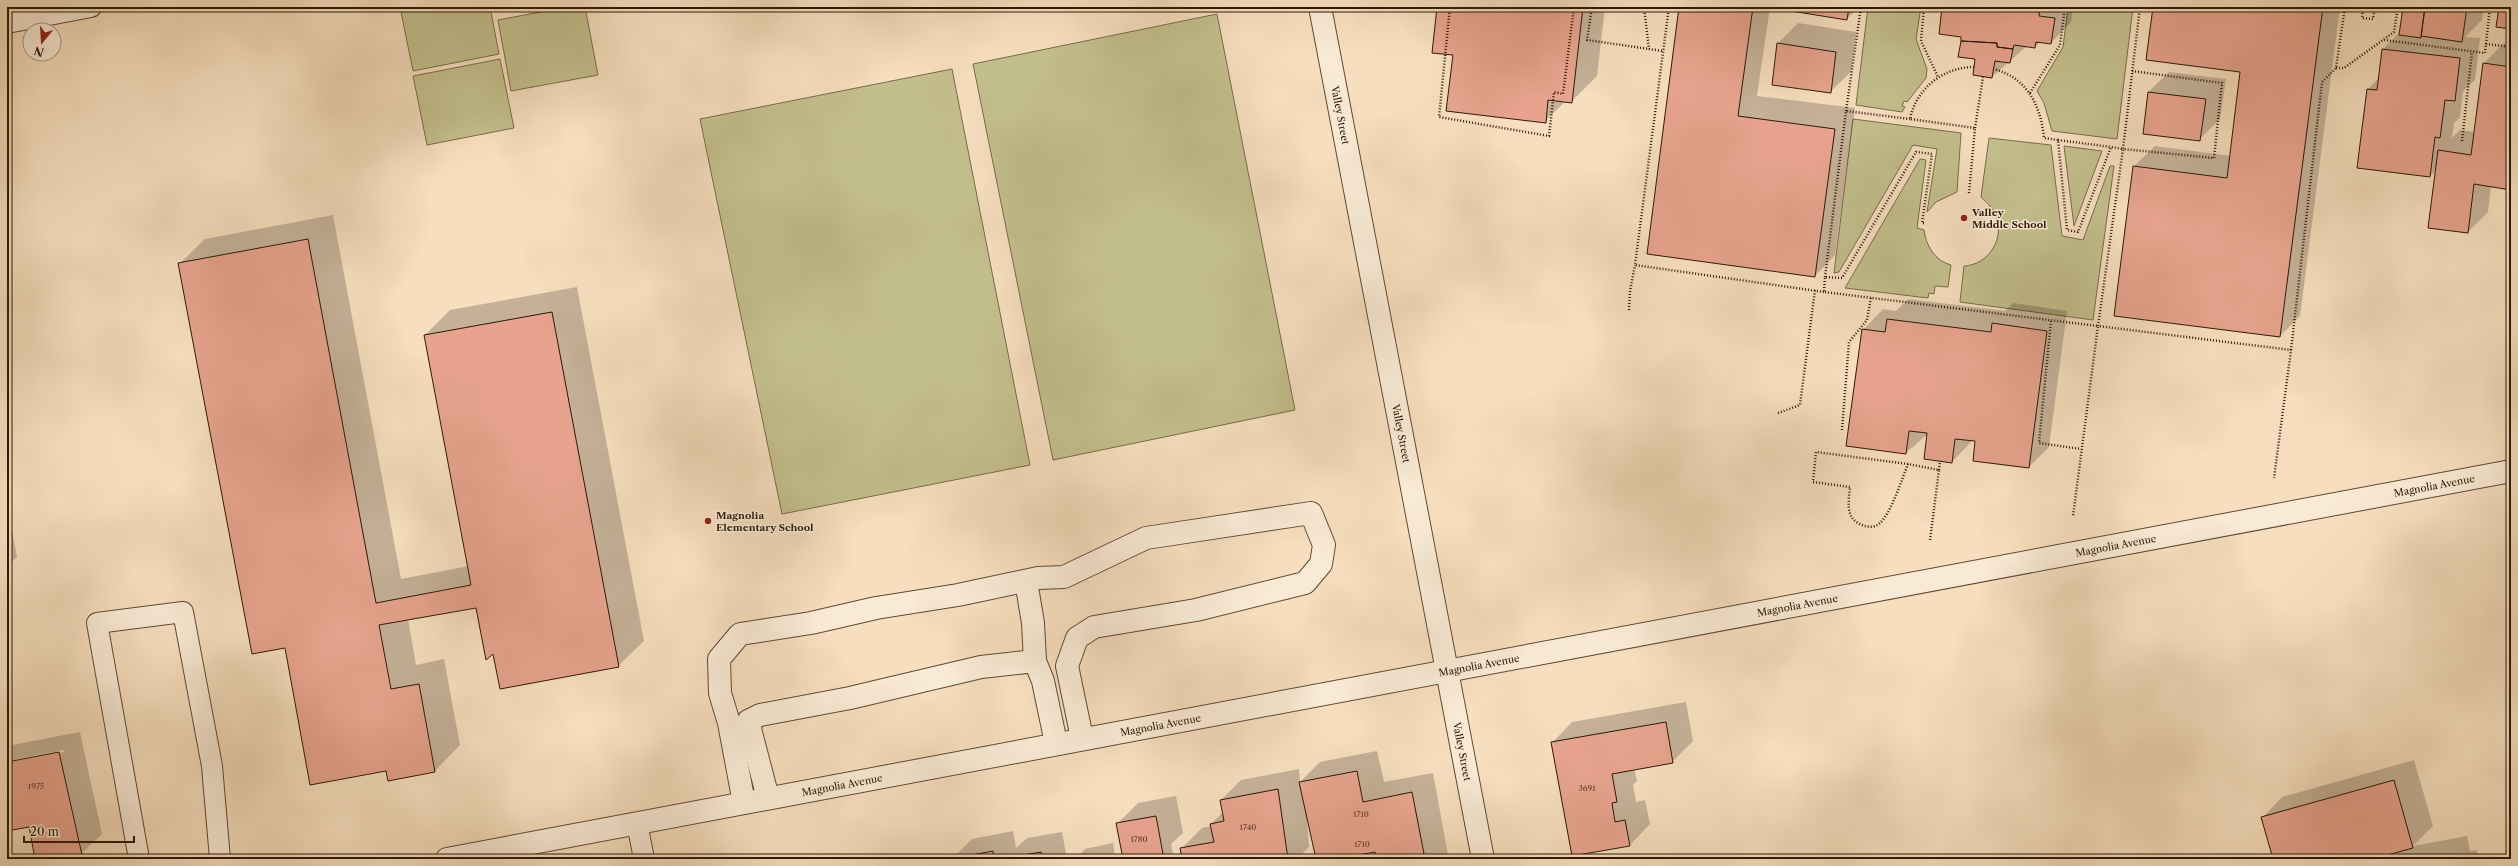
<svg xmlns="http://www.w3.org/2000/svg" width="2518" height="866" font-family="'Libre Caslon Text',serif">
  <rect width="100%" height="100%" fill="#f6debe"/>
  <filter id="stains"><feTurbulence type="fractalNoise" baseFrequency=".005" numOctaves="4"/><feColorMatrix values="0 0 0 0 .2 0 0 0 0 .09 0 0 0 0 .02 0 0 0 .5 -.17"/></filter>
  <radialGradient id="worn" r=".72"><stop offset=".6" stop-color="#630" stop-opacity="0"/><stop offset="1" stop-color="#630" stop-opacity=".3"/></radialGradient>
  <path fill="#c3bf8d" stroke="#786c4a" d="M 400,7 L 490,7 L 499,54 L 413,71 Z
    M 567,7 L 585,7 L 598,75 L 511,91 L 498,20 Z
    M 1868,7 L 1921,7 L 1916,39 L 1927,69 L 1926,78 L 1907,102 L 1904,101 L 1902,106 L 1905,107 L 1902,112 L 1856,105 Z
    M 2068,7 L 2133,7 L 2117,139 L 2052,131 L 2044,103 L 2037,91 L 2063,47 Z
    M 1217,14 L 1295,410 L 1053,460 L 973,64 Z
    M 500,59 L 514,128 L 427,145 L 413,76 Z
    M 952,69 L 1030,465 L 782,514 L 700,119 Z
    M 1853,119 L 1961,133 L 1957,192 L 1936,202 L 1927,212 L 1937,149 L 1913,145 L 1839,272 L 1834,273 Z
    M 1989,138 L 2051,145 L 2062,236 L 2083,240 L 2110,166 L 2114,166 L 2093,320 L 1960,302 L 1964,266 C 1988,265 2005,239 1996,217 C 1993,208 1987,203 1981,197 Z
    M 2064,146 L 2102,151 L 2074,226 Z
    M 1920,159 L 1926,160 L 1917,228 L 1924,230 C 1926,246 1935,261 1951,265 L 1948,287 L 1935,286 L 1934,294 L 1929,293 L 1928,298 L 1845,288 Z"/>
  <path fill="#0003" d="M 1438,7 L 1605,7 L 1597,76 L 1571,102 L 1566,101 L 1545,121 L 1454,54 Z
    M 1680,7 L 1770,7 L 1757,96 L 1855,108 L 1835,255 L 1815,276 Z
    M 1773,7 L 1859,7 L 1847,19 Z
    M 1943,7 L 2073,7 L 2071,22 L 2051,43 L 2040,42 L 2035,47 L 2027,46 L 1992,77 L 1976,58 Z
    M 2154,7 L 2340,7 L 2300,316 L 2280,336 L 2115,315 L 2134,166 L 2155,146 L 2231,156 L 2242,71 Z
    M 2404,7 L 2484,7 L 2482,20 L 2465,37 L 2480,38 L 2475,80 L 2463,91 L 2460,117 L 2454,123 L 2452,138 L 2460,130 L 2475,132 L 2484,63 L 2504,43 L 2511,44 L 2511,188 L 2491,185 L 2488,212 L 2468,232 L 2429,227 L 2437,169 L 2430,176 L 2368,89 L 2379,78 L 2383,49 L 2401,31 Z
    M 1798,23 L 1856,32 L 1851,72 L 1830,92 L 1778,43 Z
    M 2169,72 L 2226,79 L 2220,119 L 2200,139 L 2148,92 Z
    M 333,215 L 401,579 L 469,566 L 425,335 L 450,310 L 577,287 L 644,641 L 618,666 L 494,652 L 477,606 L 408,619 L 416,665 L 444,659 L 460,745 L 435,771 L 387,770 L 286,646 L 179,264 L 205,239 Z
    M 1908,299 L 2005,311 L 2013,303 L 2067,311 L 2049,447 L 2029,467 L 1973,440 L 1952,462 L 1929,433 L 1906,453 L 1863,330 L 1883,309 L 1896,311 Z
    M 7,503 L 17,557 L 7,567 Z
    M 1686,702 L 1693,741 L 1672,762 L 1634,768 L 1637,781 L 1633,785 L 1636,802 L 1645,800 L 1650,824 L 1630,845 L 1552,743 L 1572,722 Z
    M 80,732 L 102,834 L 81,854 L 56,859 L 36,859 L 30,826 L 7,830 L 7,763 L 64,752 L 64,750 L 7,761 L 7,746 Z
    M 1377,751 L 1384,782 L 1433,773 L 1448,855 L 1444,859 L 1358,859 L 1364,853 L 1333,859 L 1317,859 L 1307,817 L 1309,847 L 1297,859 L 1183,859 L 1182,848 L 1202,828 L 1212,826 L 1211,824 L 1223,812 L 1221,800 L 1241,780 L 1299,769 L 1300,782 L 1320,762 Z
    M 2414,760 L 2433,826 L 2413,846 L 2467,836 L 2470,851 L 2477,850 L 2478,859 L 2391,859 L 2399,851 L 2378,857 L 2379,859 L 2274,859 L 2262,818 L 2282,797 Z
    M 1176,796 L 1183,833 L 1171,844 L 1174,859 L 1075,859 L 1085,849 L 1113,843 L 1115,856 L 1123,854 L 1117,824 L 1138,803 Z
    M 1013,831 L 1016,848 L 1027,838 L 1062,832 L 1067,859 L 952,859 L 972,839 Z
    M 791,854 L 791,859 L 765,859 Z"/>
  <path fill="#e7a38e" stroke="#2c1907" d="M 1437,7 L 1583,7 L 1572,103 L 1548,100 L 1546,123 L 1446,111 L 1453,55 L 1432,53 Z
    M 1679,7 L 1753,7 L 1738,116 L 1835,129 L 1815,277 L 1647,254 Z
    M 1766,7 L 1849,7 L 1847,20 Z
    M 1942,7 L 2040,7 L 2039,16 L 2055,18 L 2051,44 L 2036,42 L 2035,48 L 2014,45 L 2013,49 L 1997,47 L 1997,43 L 1961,41 L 1961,37 L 1939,34 Z
    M 2153,7 L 2323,7 L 2280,337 L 2114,316 L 2133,166 L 2227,178 L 2240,72 L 2146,60 Z
    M 2403,7 L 2425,7 L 2421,38 L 2399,35 Z
    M 2425,7 L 2467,7 L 2462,42 L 2421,36 Z
    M 2499,7 L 2511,7 L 2511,29 L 2496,27 Z
    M 1961,41 L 1997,43 L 1997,47 L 2013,49 L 2010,63 L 1995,61 L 1992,78 L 1973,75 L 1975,59 L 1958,57 Z
    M 1777,43 L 1836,52 L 1831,93 L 1772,85 Z
    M 2382,49 L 2460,58 L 2455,101 L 2445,100 L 2440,138 L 2435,137 L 2430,177 L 2357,168 L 2367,89 L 2377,90 Z
    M 2483,63 L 2511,67 L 2511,190 L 2474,184 L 2468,233 L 2428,228 L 2438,150 L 2471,155 Z
    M 2148,92 L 2206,99 L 2200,141 L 2143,134 Z
    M 308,239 L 376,603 L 471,585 L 424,335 L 552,312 L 619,667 L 500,689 L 493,654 L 486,660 L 476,608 L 379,625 L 391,689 L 419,684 L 435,772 L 388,781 L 386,771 L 310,785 L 285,648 L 252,654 L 178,263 Z
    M 1887,319 L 1991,332 L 1992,323 L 2047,331 L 2029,468 L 1973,461 L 1975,441 L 1955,439 L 1952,463 L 1924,459 L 1927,433 L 1909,431 L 1906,454 L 1846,446 L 1862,329 L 1885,332 Z
    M 1666,722 L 1673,763 L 1612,774 L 1617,802 L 1612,803 L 1615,822 L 1625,820 L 1630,846 L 1572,856 L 1551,742 Z
    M 59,752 L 82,855 L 61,859 L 35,859 L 29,827 L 7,831 L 7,762 Z
    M 1357,771 L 1363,802 L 1412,792 L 1425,859 L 1357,859 L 1376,855 L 1375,852 L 1338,859 L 1316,859 L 1299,782 Z
    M 2394,780 L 2413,848 L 2373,859 L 2273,859 L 2261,817 Z
    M 1278,789 L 1288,859 L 1182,859 L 1180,848 L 1214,842 L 1210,824 L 1224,821 L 1220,800 Z
    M 1156,816 L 1163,854 L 1150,857 L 1150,859 L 1123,859 L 1116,823 Z
    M 993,851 L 994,859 L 951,859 Z
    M 1041,852 L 1043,859 L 1006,859 L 1005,858 Z"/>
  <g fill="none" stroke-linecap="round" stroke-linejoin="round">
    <g stroke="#5e4a35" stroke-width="22">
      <path id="service" d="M 7,23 L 91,7
        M 637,823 L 644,859
        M 139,859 L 97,623 L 183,612 L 212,766 L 220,859"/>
    </g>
    <g stroke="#5e4a35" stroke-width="24">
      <g id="minor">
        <path id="s1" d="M 1320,7 L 1483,859"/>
        <path d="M 1026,581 L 1033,623 L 1035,661"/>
        <path d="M 768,798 L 748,721 L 760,715 L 850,698 L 981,667 L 1035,661 L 1043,681 L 1056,743"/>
        <path d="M 744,803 L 729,723 L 720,693 L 719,659 L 740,634 L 811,623 L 876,608 L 958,595 L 1038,578 L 1064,577 L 1146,538 L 1311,513 L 1324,545 L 1321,564 L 1305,583 L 1196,610 L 1094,627 L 1077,638 L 1067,666 L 1082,738"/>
        <path id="s2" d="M 447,859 L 2511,471"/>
      </g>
    </g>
    <path stroke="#2c1907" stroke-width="2.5" stroke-dasharray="1 2" stroke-linecap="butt" d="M 1450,7 L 1439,117 L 1549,136 L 1554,92 L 1563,94 L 1574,7
      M 1592,7 L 1587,40 L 1663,51
      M 1644,7 L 1649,49
      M 1669,7 L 1635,265 L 1824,292
      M 1924,7 L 1921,41 L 1938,77
      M 2363,7 L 2362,18 L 2373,19 L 2375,7
      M 2384,40 L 2485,53 L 2490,7
      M 2486,44 L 2511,47
      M 2336,68 L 2344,68 L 2394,32 L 2398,7
      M 1993,69 C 2027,77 2041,106 2044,138 L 2058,140 L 2067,230 L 2078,232 L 2111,147 L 2123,149 L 2098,326 L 2291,350 L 2274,478
      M 2132,71 L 2222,83 L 2214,158 L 2123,149 L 2140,7
      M 2030,93 L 2060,45 L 2065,7
      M 1846,111 L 1861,7
      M 1975,128 L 1983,77
      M 2058,140 L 2111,147
      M 2462,141 L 2472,52
      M 1969,193 L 1975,128 L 1910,119 C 1916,89 1943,67 1974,67
      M 1924,223 L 1922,223 L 1932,154 L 1916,152 L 1842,278 L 1825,277 L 1824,292 L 2098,326 L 2073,516
      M 1825,277 L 1846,111 L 1910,119
      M 1629,310 L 1630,291 L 1635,265
      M 2051,321 L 2039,443 L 2081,449
      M 2291,350 L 2322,82 L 2336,68 L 2345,7
      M 1778,413 L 1800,405 L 1815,290
      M 1842,430 L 1849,342 L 1867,320 L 1871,297
      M 1908,464 L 1816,452 L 1813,482 L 1850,487 C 1849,499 1845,516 1858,523 C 1865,527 1874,529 1880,523 C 1891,513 1902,479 1908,464 L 1939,470 L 1930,540
      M 1939,470 L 1940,461"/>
    <use href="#service" stroke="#f9ead5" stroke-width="20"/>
    <use href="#minor" stroke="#f9ead5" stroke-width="22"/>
  </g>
  <g fill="#8f2418" stroke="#f9ead5" stroke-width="1.5">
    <circle cx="1964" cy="218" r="4"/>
    <circle cx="708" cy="521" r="4"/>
  </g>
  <g text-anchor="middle" stroke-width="3" stroke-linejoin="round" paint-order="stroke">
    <g font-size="8" fill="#5b3c29">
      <text x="36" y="789">1975</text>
      <text x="1587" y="791">3691</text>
      <text x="1361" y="817">1710</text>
      <text x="1248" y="830">1740</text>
      <text x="1139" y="842">1780</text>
      <text x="1362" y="847">1710</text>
    </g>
    <g font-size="10" fill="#2c1907" stroke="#f9ead5">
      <text dy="4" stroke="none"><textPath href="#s1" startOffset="110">Valley Street</textPath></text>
      <text dy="4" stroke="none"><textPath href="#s1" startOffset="434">Valley Street</textPath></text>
      <text dy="4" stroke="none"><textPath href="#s2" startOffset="2022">Magnolia Avenue</textPath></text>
      <text dy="4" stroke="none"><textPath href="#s2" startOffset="1698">Magnolia Avenue</textPath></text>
      <text dy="4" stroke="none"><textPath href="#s2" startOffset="1374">Magnolia Avenue</textPath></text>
      <text dy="4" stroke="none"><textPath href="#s2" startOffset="1050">Magnolia Avenue</textPath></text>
      <text dy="4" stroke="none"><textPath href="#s2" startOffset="726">Magnolia Avenue</textPath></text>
      <text dy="4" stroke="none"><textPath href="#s1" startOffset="758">Valley Street</textPath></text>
      <text dy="4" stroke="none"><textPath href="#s2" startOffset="402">Magnolia Avenue</textPath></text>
    </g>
    <g font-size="10" font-weight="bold" fill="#2c1907" stroke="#f9ead5" text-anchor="start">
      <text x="1972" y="216">Valley<tspan x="1972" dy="12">Middle School</tspan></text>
      <text x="716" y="519">Magnolia<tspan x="716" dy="12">Elementary School</tspan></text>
    </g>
  </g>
  <rect width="2518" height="866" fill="none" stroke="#f6debe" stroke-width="24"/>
  <rect x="8" y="8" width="2502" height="850" fill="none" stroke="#2c1907" stroke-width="2"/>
  <rect x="12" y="12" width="2494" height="842" fill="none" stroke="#2c1907"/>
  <g transform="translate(42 42) rotate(198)"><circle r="19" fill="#f9ead5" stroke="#a79683"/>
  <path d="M0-3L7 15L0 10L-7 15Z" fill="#8f2418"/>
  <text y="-6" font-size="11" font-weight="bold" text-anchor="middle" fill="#2c1907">N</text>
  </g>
  <path d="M24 836v6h110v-6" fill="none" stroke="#2c1907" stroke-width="2"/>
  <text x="30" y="836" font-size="12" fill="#2c1907" stroke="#f9ead5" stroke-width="3" paint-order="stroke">20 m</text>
  <rect width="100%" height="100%" filter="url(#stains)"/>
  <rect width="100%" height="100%" fill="url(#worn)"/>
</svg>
